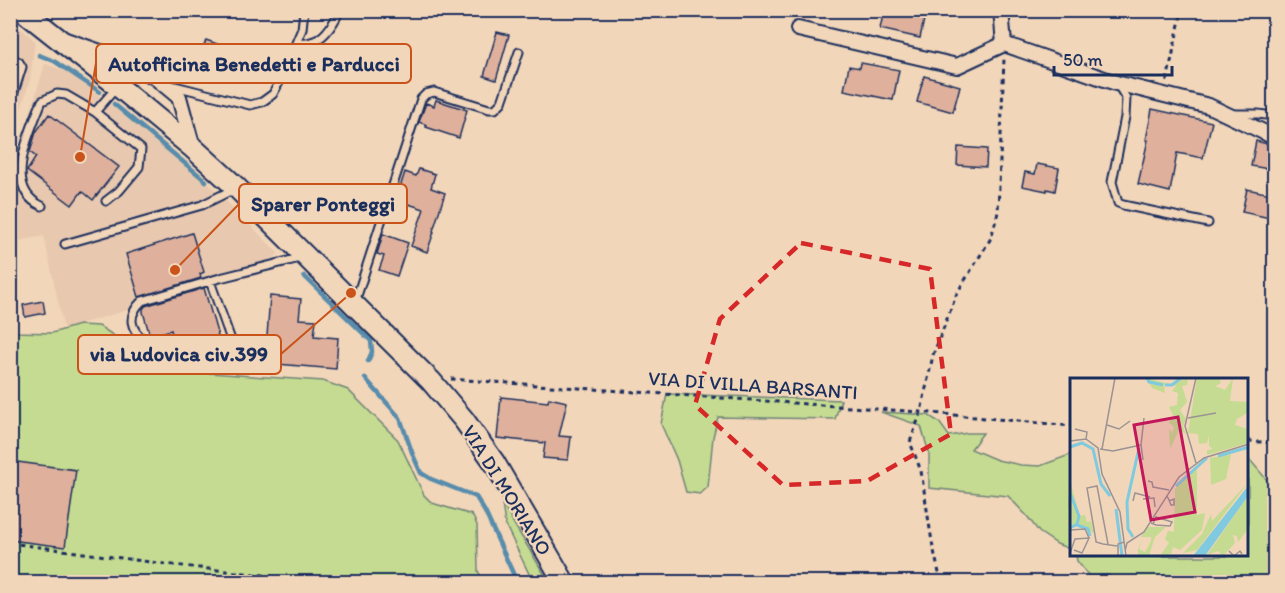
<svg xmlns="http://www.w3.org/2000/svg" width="1285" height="593" font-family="Itim,sans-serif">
  <rect width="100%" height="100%" fill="#f2d6b9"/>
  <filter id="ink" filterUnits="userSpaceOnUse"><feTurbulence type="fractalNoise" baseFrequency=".0167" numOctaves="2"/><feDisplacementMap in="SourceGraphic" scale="12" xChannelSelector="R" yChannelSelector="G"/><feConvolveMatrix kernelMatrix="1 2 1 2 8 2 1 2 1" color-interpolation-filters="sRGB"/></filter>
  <g filter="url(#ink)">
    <path fill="#e8c8ae" d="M 11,20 L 35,41 L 30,80 L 11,141 Z
      M 45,64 L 71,73 L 209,184 L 278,253 L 266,268 L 64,329 L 44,236 L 11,242 L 11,179 Z"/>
    <path fill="#c5db91" stroke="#708578" stroke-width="1.5" d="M 79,325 L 99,326 L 167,370 L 323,381 L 348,390 L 398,440 L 424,495 L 432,503 L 472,515 L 477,525 L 478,571 L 484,582 L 11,582 L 10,330 L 14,332 L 52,333 Z
      M 667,394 L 841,400 L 835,419 L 718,417 L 713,437 L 708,487 L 700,494 L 686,492 L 677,460 L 661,424 Z
      M 881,412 L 928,415 L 939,422 L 949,436 L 968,433 L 983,433 L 971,449 L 997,460 L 1021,465 L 1040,466 L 1072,454 L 1072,550 L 1057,544 L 1039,532 L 1027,516 L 1008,496 L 929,488 L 929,453 L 921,426 Z
      M 1248,460 L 1250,460 L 1267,480 L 1271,496 L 1274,504 L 1274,582 L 1115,582 L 1109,575 L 1089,576 L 1077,561 L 1076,556 L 1248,556 Z
      M 502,504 L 549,582 L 533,582 L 505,524 Z"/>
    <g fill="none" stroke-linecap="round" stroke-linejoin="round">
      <path stroke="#588cac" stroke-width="4.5" d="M 976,10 L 986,15
        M 39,55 L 54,61 L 100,92
        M 114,104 L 206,181
        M 304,276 L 371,341 L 372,352 L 368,361
        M 365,378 L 400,418 L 413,455 L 421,473 L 431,479 L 476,497 L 485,512 L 517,582"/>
    </g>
    <path fill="#dfb19c" stroke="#1b2f5e" stroke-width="1.5" d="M 884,10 L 926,10 L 920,38 L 880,29 Z
      M 497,32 L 509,35 L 496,80 L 484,76 Z
      M 206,40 L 240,52 L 230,80 L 196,69 Z
      M 861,63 L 899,70 L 893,100 L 844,90 L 849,66 L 860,68 Z
      M 924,76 L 960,86 L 953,112 L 917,102 Z
      M 436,100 L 467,110 L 459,138 L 426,127 L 427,125 L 419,122 L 426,103 L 434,106 Z
      M 1152,109 L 1212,122 L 1203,158 L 1177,153 L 1170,192 L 1138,184 L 1148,140 L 1146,140 Z
      M 49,114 L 119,167 L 93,200 L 82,191 L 72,205 L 27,171 L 36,157 L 30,152 L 36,132 Z
      M 1256,141 L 1275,146 L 1275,170 L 1251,166 Z
      M 958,147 L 987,149 L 986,167 L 957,165 Z
      M 1037,164 L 1059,168 L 1055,191 L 1047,189 L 1047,191 L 1022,186 L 1025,172 L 1035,174 Z
      M 419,169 L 435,174 L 431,188 L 445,193 L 433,231 L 434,232 L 427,252 L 411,246 L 424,209 L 396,200 L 405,172 L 416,176 Z
      M 1247,189 L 1275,195 L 1275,219 L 1242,212 Z
      M 192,233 L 204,272 L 200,274 L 201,278 L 139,297 L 126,254 Z
      M 383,234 L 408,243 L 397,276 L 379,270 L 384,256 L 377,254 Z
      M 204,288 L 220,343 L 202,349 L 199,341 L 176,348 L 171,330 L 150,336 L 143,312 L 143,309 L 145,306 Z
      M 270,296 L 301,299 L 299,319 L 316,320 L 314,336 L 338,338 L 336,369 L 265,363 Z
      M 43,301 L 45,313 L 25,317 L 23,305 Z
      M 501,397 L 548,402 L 549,398 L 567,402 L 559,436 L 571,437 L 568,460 L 543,458 L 545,443 L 497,438 Z
      M 10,461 L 76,470 L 65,547 L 10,540 Z"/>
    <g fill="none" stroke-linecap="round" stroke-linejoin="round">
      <g stroke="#1b2f5e" stroke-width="11">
        <path id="service" d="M 296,43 C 301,43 307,44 311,42 C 325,39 334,23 340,10
          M 10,57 L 19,62 L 22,67 L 10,105
          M 171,85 L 250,105 L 262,102 L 273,94 L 285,71 L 296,43 L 302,29 L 304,10
          M 1118,85 L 1126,98 L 1125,117 L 1112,182 L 1118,203 L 1123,205 L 1208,223
          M 1232,114 L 1258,114 L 1274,116
          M 106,201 L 119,191 L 139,167 L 141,149 L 95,112 L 116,88
          M 42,206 C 1,189 31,129 42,101 L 57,94 L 66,95 L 95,112
          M 65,244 L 202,205 L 234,189
          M 210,281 L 231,340 L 227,348 C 215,353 203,358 190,357 C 163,355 110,332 142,301 L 220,278 L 304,257
          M 355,302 L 421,99 L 426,94 L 434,92 L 489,109 L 495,109 L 502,102 L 519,52"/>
      </g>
      <g stroke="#1b2f5e" stroke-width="18">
        <path id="minor" d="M 798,29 L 957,66 L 1004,44 L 1001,10
          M 66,40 L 112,56 L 156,78 L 179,97 L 193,148
          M 1004,44 L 1116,83 L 1209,106 L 1274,137"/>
      </g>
      <g stroke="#1b2f5e" stroke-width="24">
        <path id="secondary" d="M 22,10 L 118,86 L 193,148 L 237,188 L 431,381 L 464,420 L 494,462 L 564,582"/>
      </g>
      <path stroke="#1b2f5e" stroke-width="3" stroke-dasharray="4.5 4.5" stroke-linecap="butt" d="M 1167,81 L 1182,10
        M 451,379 L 921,412 L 1072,426
        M 1248,441 L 1274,443
        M 10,543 L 165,564 L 263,575 L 273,577 L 277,582
        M 941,582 L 932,542 L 921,471 L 910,442 L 921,412 L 933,355 L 957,293 L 991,238 L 998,212 L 1004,58"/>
      <use href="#service" stroke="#f2d6b9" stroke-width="7"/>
      <use href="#minor" stroke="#f2d6b9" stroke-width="14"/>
      <use href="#secondary" stroke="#f2d6b9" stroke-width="20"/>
    </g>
  </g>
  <path fill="none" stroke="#d62828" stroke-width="4.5" stroke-dasharray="12 8" stroke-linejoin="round" d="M 801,243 L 930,269 L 951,434 L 867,481 L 783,485 L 695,405 L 720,319 Z"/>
  <g text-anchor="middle" stroke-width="4.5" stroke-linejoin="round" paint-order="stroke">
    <g font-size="20" fill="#1b2f5e" stroke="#f2d6b9">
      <text transform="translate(753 385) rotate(4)" y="7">VIA DI VILLA BARSANTI</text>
      <text transform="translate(507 490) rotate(58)" y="7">VIA DI MORIANO</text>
    </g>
  </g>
  <g transform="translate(1070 378)">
    <rect width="178" height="178" fill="#f2d6b9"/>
    <path d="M 76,0 L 100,6 L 118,0 L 117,7 L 112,8 L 117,24 L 110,32 L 116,41 L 113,48 L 116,56 L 109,52 L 100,71 L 99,51 L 102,55 L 104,49 L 99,45 L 103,37 L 99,29 L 107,27 L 108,15 L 102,13 L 106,8 L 101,7 L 94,7 L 95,15 L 82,10 ZM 127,0 L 149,0 L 151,5 L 145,8 L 155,12 L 163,0 L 160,23 L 178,24 L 177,35 L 167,41 L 165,47 L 178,51 L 178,65 L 137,77 L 137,72 L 143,71 L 139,68 L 139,57 L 137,65 L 129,66 L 128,56 L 118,55 ZM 161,76 L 156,101 L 141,107 L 140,80 ZM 136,80 L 127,89 L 127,137 L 135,135 L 132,152 L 110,172 L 103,169 L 101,176 L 90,178 L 99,165 L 95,161 L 98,153 L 104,154 L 105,111 L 113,100 ZM 0,103 L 10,138 L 15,137 L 17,144 L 21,143 L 24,155 L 7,147 L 0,149 ZM 178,105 L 127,172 L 113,175 L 132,156 L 141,136 L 142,143 ZM 178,118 L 178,151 L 168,164 L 167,158 L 163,157 L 165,165 L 153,178 L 148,173 L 137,177 ZM 77,149 L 96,149 L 85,159 L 79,178 L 68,178 L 68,171 L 72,161 L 69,171 L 75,174 L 81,163 L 81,159 L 71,159 Z" fill="#c5db91"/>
    <path d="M 178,108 L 178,118 L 135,178 L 123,178 Z" fill="#80cae0"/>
    <path fill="none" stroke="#80cae0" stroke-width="3" d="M 77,0 L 79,4 L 93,7M 95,7 L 102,7 L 111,0M 0,69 L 12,65 L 23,71 L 31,106 L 40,118M 148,78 L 179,69M 106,108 L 137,80M 0,115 L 9,138 L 7,146 L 0,150M 46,131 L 52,178M 7,147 L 18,151 L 20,158M 63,159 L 58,151 L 57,124 L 69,70"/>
    <path fill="none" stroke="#9c9395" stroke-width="1.5" d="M 118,40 L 146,35M 37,47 L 49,51 L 60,43M 5,51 L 17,54 L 16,61M 0,63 L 16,61 L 28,70 L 32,96 L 50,134 L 56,178M 71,67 L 74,40M 30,71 L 43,73 L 71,67 L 73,82M 32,71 L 45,0M 126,85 L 115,48 L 126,0M 78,103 L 82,104 L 83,109 L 99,112M 97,118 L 99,122 L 101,127 L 104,127 L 104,121 L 99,123M 73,121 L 84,120 L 85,129M 63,123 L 65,115 L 80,119M 81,145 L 86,147 L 100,148 L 102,144 L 86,139 L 83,146M 0,152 L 15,151 L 19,160M 38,166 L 27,108 L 17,110 L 26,163 L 26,164 L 33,166 L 47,168M 55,173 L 57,165 L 74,154 L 109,99 L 134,80 L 179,66M 159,173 L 164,178 L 170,173 L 172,176M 0,175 L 5,161 L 19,160 L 12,175 L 4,172M 48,178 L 48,166 L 54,164"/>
    <path fill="#c2185b" fill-opacity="0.15" stroke="#c2185b" stroke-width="3" d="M 108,39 L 125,134 L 81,142 L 64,47 Z"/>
    <rect width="178" height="178" fill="none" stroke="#1b2f5e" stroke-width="3"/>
  </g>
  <path fill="none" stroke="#c95318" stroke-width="2" d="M80 157L96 63M175 270L239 204M351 293L281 354"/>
  <g fill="#c95318" stroke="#f2d6b9" stroke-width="2">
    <circle cx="80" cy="157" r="6"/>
    <circle cx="175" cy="270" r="6"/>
    <circle cx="351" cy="293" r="6"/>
  </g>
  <g fill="#f2d6b9" stroke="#c95318" stroke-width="2">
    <rect x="96" y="44" width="315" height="39" rx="6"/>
    <rect x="239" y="184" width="168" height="39" rx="6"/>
    <rect x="78" y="335" width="203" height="39" rx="6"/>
  </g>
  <g font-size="21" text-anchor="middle" font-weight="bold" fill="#1b2f5e">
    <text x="254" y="71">Autofficina Benedetti e Parducci</text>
    <text x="323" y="211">Sparer Ponteggi</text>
    <text x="179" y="361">via Ludovica civ.399</text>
  </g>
  <rect width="1285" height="593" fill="none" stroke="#f2d6b9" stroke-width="36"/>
  <rect x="18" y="18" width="1249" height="557" fill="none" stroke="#1b2f5e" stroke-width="2" filter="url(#ink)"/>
  <path d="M1054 66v9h118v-9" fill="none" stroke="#1b2f5e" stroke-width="3"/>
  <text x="1063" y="66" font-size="18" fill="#1b2f5e" stroke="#f2d6b9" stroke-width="4.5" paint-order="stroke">50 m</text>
</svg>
